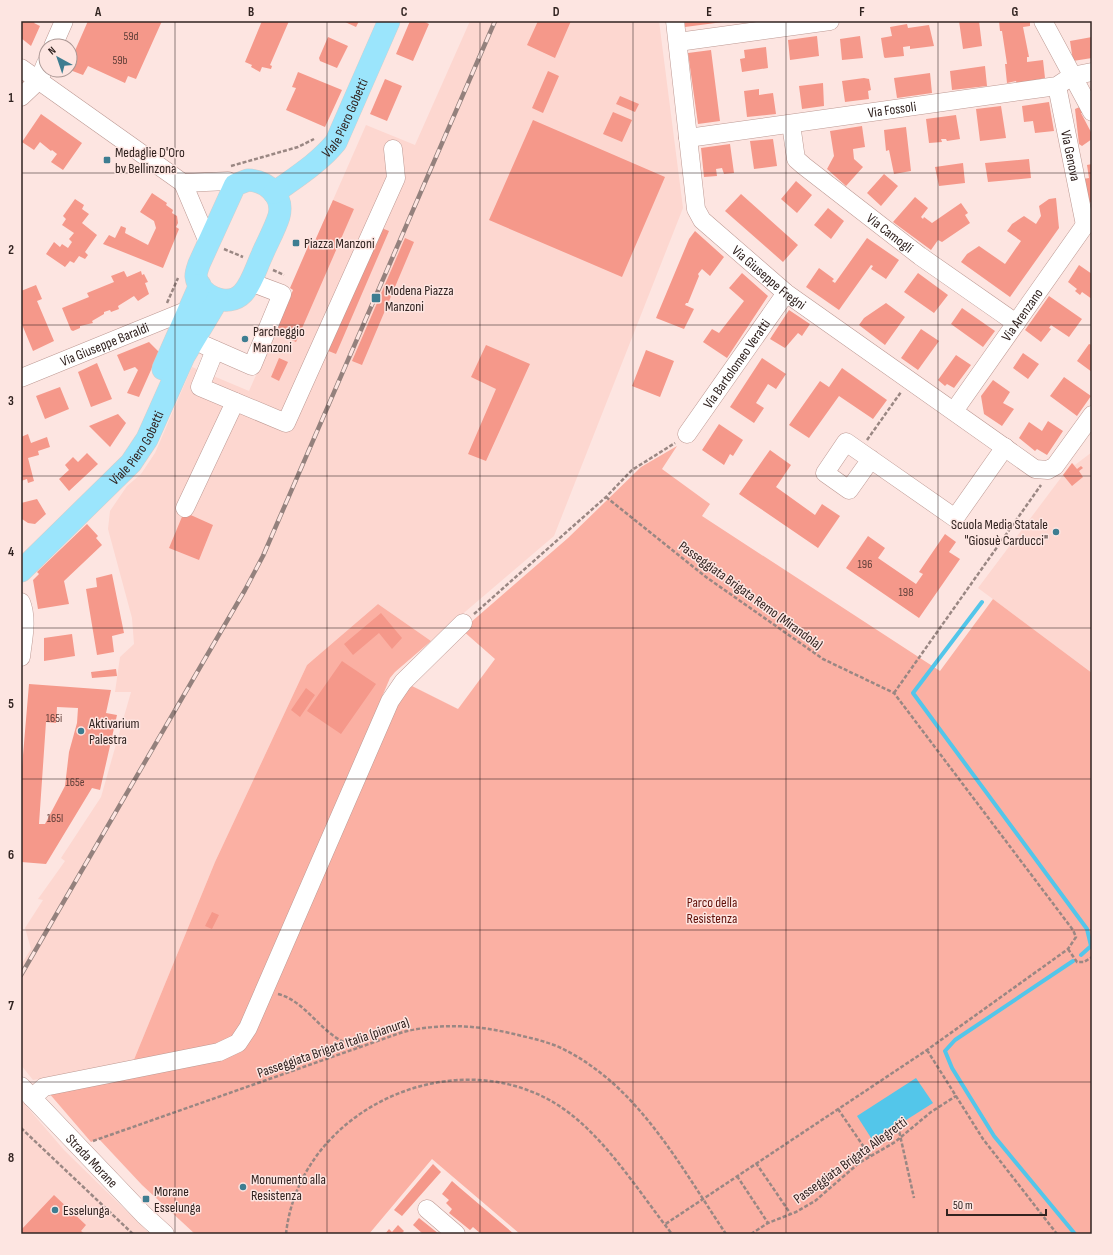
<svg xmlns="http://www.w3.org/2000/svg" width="1113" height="1255" font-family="'Sofia Sans Condensed',sans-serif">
  <rect width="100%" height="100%" fill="#fde5e1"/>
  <path fill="#fdd7d0" d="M 470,21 L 659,21 L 683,208 L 554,536 L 431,641 L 378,604 L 307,665 L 215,862 L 133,1062 L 33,1080 L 21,1065 L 21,965 L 31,949 L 25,928 L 43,900 L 38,899 L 65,861 L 61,858 L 101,797 L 131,692 L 115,692 L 120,657 L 134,644 L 132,618 L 108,529 L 110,511 L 127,486 L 141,474 L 155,453 L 192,367 L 249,391 L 366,125 L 415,145 Z
    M 1092,452 L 1092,673 L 978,588 L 1072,463 L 1075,465 Z
    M 22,1101 L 64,1150 L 150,1234 L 21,1234 Z"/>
  <path fill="#fbb0a3" d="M 677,446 L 662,469 L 710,504 L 702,516 L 940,671 L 993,599 L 1092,673 L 1092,1234 L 520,1234 L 432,1159 L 369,1234 L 195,1234 L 142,1185 L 99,1139 L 91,1142 L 48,1092 L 245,1049 L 387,713 L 408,684 L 458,709 L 495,659 L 462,630 L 568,538 L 641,467 Z
    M 378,604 L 431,641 L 395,672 L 390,678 L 236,1040 L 133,1062 L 215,862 L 307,665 Z"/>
  <path fill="#53c6ea" d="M 916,1078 L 933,1103 L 873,1141 L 857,1116 Z"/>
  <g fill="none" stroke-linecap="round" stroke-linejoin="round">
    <path stroke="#53c6ea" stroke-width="4" d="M 982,602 L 913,693 L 1087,929 L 1091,946 L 1081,955
      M 1073,961 L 955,1040 L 945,1051 L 952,1068 L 994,1136 L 1075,1234"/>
  </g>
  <path fill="#f5988a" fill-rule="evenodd" d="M 21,21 L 35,21 L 34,23 L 40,26 L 31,46 L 21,38 Z
    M 88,21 L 162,21 L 136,79 L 128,76 L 125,83 L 88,66 L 83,75 L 70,70 L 70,62 Z
    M 262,21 L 289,21 L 270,65 L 272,66 L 271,69 L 262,67 L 260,72 L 251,67 L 252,65 L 245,62 Z
    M 343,21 L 359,21 L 356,27 Z
    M 410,21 L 423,21 L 429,24 L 413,61 L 396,54 Z
    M 538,21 L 571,21 L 555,58 L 527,45 Z
    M 685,21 L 723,21 L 723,22 L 685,27 Z
    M 959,21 L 979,21 L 982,46 L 963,49 Z
    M 999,21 L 1030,21 L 1030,26 L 1023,27 L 1029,57 L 1027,57 L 1027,62 L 1043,60 L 1045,78 L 1017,84 L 1016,81 L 1007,83 L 1005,64 L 1007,64 L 1002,31 L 1000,31 Z
    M 907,24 L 908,28 L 929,25 L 934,46 L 910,49 L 910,46 L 903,47 L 904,56 L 885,58 L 884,57 L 881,38 L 892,36 L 890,27 Z
    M 817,36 L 819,56 L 790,60 L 788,40 Z
    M 860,36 L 863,58 L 842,60 L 840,39 Z
    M 328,37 L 348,46 L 337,68 L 320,61 L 319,58 Z
    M 1092,37 L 1092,58 L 1073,61 L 1070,41 Z
    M 766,47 L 768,68 L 742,72 L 740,59 L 745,58 L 744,50 Z
    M 711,50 L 720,121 L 698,124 L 688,53 Z
    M 985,66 L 987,86 L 952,90 L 950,71 Z
    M 548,71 L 559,76 L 543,113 L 532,108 Z
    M 298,72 L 342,90 L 325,127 L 286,110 L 296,88 L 292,87 Z
    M 930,73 L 932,93 L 897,98 L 894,78 Z
    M 864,78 L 869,79 L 871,90 L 868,91 L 869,99 L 845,102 L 842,81 Z
    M 385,79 L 402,86 L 387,121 L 370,114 Z
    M 823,83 L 824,106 L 802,109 L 799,86 Z
    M 759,89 L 759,95 L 773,93 L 776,114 L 747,117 L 744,91 Z
    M 620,96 L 639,104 L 635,112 L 616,104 Z
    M 1049,102 L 1054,131 L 1035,133 L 1033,121 L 1024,122 L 1022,106 Z
    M 1001,106 L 1006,138 L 980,141 L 976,109 Z
    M 1082,106 L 1083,113 L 1081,113 L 1092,134 L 1092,139 L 1082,146 L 1079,144 L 1075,109 Z
    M 613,112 L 632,120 L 622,142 L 603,134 Z
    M 41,114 L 82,143 L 63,170 L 51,162 L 57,154 L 52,150 L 51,151 L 40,142 L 34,150 L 22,142 Z
    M 956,115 L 960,139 L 947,141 L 946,139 L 941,139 L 942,142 L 929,143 L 926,119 Z
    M 533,120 L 665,177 L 622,277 L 489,220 Z
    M 862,126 L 865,147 L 853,149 L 854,159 L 863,167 L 846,186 L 827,169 L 834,156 L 830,131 Z
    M 906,127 L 911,171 L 894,174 L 889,150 L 886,151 L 884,130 Z
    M 773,139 L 777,166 L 754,169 L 750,141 Z
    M 730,144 L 734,173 L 724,174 L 722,168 L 716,169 L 717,176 L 704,177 L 701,148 Z
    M 1029,159 L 1031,178 L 988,182 L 985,163 Z
    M 963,163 L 965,183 L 939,186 L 935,167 Z
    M 1092,164 L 1092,202 L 1088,203 L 1083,179 L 1089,178 L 1087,165 Z
    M 884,174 L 898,186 L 881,206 L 867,193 Z
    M 796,181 L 812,195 L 797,213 L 781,199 Z
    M 152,193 L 167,203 L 166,205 L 173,210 L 172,213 L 177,216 L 178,223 L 176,227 L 179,229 L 163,268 L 103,244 L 109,235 L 115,238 L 121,226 L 126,228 L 125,233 L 148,245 L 156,228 L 154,221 L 140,212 Z
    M 741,194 L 798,245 L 783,262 L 725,211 Z
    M 915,197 L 928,208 L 921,217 L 923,219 L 924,217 L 932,223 L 961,203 L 968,213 L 965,215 L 970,223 L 942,242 L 938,240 L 931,250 L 893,222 Z
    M 1056,198 L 1059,228 L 1010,297 L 961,262 L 967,254 L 979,246 L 1005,264 L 1021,241 L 1007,231 L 1012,224 L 1024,216 L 1036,224 L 1041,216 L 1039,206 L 1049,199 Z
    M 75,199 L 84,205 L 82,209 L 89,214 L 82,223 L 97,235 L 85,252 L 88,255 L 85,259 L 79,256 L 74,263 L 70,261 L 65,267 L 46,254 L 54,242 L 60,247 L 62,244 L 68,248 L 72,242 L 69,239 L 74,233 L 62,225 L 66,219 L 63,216 Z
    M 333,200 L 354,209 L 296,342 L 275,333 L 293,290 L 290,288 L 310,242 L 314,243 Z
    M 828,208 L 844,221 L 831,239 L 814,225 Z
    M 379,227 L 389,231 L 336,354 L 326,350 Z
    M 695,231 L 724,257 L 710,276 L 702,269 L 698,274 L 699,276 L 688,303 L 686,303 L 685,305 L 694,309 L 684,329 L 656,318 L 689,239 Z
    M 405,238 L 414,242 L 362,365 L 352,361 Z
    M 867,238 L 899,260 L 886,279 L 871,269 L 873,266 L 871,265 L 839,310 L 806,287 L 819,268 L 834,279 L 832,281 L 835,283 Z
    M 1079,265 L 1092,274 L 1092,299 L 1082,292 L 1080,295 L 1075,291 L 1077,289 L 1068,282 Z
    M 124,271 L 127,277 L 141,271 L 142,275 L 144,274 L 148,282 L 145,283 L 149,294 L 138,301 L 134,296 L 118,306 L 119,309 L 111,312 L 110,310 L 104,312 L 104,314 L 92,321 L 93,323 L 80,326 L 80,328 L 73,331 L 71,330 L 62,308 L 89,297 L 87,293 L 114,282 L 111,276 Z
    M 742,273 L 768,296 L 727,358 L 703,342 L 712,329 L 719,333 L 744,301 L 729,288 Z
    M 918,273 L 948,295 L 934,313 L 904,292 Z
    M 36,285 L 42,299 L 37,301 L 54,341 L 33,351 L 21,322 L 21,291 Z
    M 1049,296 L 1082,319 L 1069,337 L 1051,325 L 1049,328 L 1051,329 L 1041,342 L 1025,330 Z
    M 886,303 L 905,317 L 885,345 L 859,325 L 864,318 Z
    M 962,308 L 995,331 L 983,347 L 951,324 Z
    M 789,310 L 810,324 L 802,336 L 798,333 L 785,348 L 770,339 Z
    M 921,329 L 939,341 L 918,370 L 901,358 Z
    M 149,342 L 159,352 L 139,397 L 127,393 L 138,370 L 135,367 L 124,371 L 117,355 Z
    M 1089,344 L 1092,345 L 1092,372 L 1077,361 Z
    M 486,345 L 530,364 L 486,461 L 468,454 L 496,389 L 471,377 Z
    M 646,350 L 674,361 L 660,397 L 632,386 Z
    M 1023,353 L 1039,364 L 1028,379 L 1013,368 Z
    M 956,355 L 971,365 L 954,388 L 947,384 L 945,386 L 938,380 Z
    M 279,358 L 288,362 L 279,381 L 271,377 Z
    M 762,358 L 786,374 L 776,389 L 768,384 L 756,403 L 764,408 L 754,423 L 730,407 Z
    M 97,363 L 112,399 L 91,407 L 78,372 Z
    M 842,368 L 887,400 L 873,419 L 839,396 L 809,438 L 789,425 L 820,381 L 829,387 Z
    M 1064,377 L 1091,396 L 1077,416 L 1050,396 Z
    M 993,380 L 1010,392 L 1003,403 L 1014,409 L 1002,426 L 984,414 L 981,396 Z
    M 60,387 L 69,409 L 45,419 L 36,396 Z
    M 118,414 L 126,423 L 110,447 L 89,426 Z
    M 1048,421 L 1063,431 L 1047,455 L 1037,449 L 1035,451 L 1019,438 L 1029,422 L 1042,431 Z
    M 719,424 L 743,440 L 733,456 L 730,454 L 724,465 L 702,450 Z
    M 28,434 L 31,443 L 47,437 L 50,447 L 38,451 L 39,455 L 28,458 L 34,481 L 28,483 L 27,479 L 21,481 L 21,437 Z
    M 770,450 L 791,465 L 776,487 L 815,515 L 822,504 L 840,516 L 818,548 L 739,494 Z
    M 87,453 L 98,464 L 69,491 L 59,479 L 69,470 L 65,465 L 73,457 L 78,462 Z
    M 1072,463 L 1077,469 L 1081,466 L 1083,468 L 1079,471 L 1083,477 L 1072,486 L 1063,475 Z
    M 37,499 L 46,514 L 35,524 L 28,523 L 22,519 L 21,503 Z
    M 184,512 L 213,525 L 199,560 L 169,548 Z
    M 87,524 L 98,536 L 96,538 L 102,545 L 64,581 L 69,604 L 38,609 L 33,580 L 39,574 L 37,572 Z
    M 945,534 L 956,542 L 949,552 L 960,559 L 919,618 L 846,568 L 868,536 L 885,548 L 878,558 L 916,584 L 923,574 L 919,572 Z
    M 112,574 L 124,633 L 112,636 L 114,652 L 97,655 L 86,589 L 97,587 L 96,578 Z
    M 381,613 L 402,638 L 392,649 L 379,633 L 353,655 L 344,644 Z
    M 72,634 L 75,656 L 44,661 L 44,638 Z
    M 342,661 L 376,684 L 341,734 L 307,711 Z
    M 116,669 L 117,676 L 92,678 L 91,672 Z
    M 29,684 L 111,690 L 106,713 L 117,715 L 100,790 L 92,788 L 46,864 L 21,862 L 21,779 ZM 57,707 L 78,708 L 77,723 L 69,752 L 65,786 L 45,824 L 39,824 L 46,722 L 56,723 Z
    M 306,688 L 315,695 L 300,717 L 291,710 Z
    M 212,912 L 219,915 L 212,929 L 205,926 Z
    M 433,1164 L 441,1172 L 402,1216 L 394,1210 Z
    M 452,1181 L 460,1188 L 514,1234 L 481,1234 L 473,1227 L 470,1230 L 449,1213 L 452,1209 L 446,1203 L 449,1200 L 442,1194 Z
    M 54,1195 L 86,1225 L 81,1231 L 85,1234 L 21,1234 L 21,1230 Z
    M 419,1218 L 439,1234 L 423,1234 L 413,1225 Z
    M 398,1225 L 404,1231 L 401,1234 L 385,1234 L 389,1229 L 392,1232 Z"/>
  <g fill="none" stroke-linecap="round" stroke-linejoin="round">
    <g stroke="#bd9993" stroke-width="19">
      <g id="minor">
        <path id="s1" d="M 675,21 L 696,209 L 702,220 L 786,293 L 1035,469 L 1048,470 L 1055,466 L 1092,415"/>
        <path d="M 1043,21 L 1092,112"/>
        <path d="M 678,42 L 830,21"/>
        <path d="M 53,46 L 64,21"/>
        <path d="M 21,68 L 183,183 L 208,242"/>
        <path id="s2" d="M 1057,86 L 1085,225"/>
        <path d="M 21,97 L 39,80 L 46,63"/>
        <path id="s3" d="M 791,124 L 796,159 L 804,166 L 920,256 L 1016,323"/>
        <path id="s4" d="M 688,138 L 1057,86 L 1072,76 L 1092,72"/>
        <path d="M 183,183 L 228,181 L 235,185"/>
        <path d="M 204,345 L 252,366 L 282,294 L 250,282"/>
        <path d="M 215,350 L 200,387 L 286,423 L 396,178 L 393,149"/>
        <path id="s5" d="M 21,378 L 188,310"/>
        <path id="s6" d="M 954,411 L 1085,225 L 1092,220"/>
        <path id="s7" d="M 687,434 L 786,293"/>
        <path d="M 871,459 L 849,490 L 825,473 L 846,442 L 955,518 L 1005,447"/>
        <path d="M 185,508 L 235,402"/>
        <path d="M 21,602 C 28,619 23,639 21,657"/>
        <path id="s8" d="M 21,1086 L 144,1215 L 165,1234"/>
        <path d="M 32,1098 L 44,1087 L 219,1052 L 238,1043 L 248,1028 L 390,701 L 403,682 L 463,623"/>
        <path d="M 427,1209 L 456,1234"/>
      </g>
    </g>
    <g stroke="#d2cfce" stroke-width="23">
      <g id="major">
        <path d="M 248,180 C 267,181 284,196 279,216 C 275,229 267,243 262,255 C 256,268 252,283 243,293 C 228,309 198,296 196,276 C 196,272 198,267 199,264 L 235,185 Z"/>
        <path id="s9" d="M 274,193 C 296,177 319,163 336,142 L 389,21"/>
        <path d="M 163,369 L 200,285"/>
        <path id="s10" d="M 21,571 L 131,463 L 147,439 L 184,356 L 218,299"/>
      </g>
    </g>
    <path stroke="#9a8783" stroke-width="2.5" stroke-dasharray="4 2" stroke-linecap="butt" d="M 231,166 L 298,147 L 314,139
      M 224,249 L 243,257
      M 273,270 L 284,275
      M 167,303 L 178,278
      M 867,440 L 901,392
      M 606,497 L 706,577 L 823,659 L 894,693 L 1073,930 L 1076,937 L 1068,949 L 927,1050 L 664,1225
      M 474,614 L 606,497 L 632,470 L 675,443
      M 894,693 L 1041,485
      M 1068,949 L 1077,962 L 1084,962 L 1092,957
      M 278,994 C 310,1002 325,1044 360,1046
      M 927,1050 L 983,1139 L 1057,1234
      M 838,1109 L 870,1156
      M 898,1126 L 914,1198
      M 21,1128 L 133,1234
      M 93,1141 L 403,1032 C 440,1023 477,1025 514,1034 C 530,1038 546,1041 561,1048 C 638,1085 680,1166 726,1234
      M 756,1163 L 790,1213
      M 737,1176 L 768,1223
      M 286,1234 C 299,1112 448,1041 553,1102 C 601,1130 638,1191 672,1234
      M 751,1234 L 768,1223 L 796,1212 L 815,1201 L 859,1163 L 895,1142 L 931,1112 L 956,1096"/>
    <use href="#minor" stroke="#fff" stroke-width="18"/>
    <use href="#major" stroke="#9be5fc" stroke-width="22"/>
    <g stroke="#94817d" stroke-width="4.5">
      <path id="rail" d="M 21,975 L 245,590 L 263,556 L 495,21"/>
    </g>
    <use href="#rail" stroke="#fde5e1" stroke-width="3" stroke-dasharray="9" stroke-linecap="butt"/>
  </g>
  <path fill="none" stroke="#312320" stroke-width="1" stroke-opacity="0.55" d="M 175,21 L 175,1234M 327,21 L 327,1234M 480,21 L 480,1234M 633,21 L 633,1234M 786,21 L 786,1234M 938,21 L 938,1234M 21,173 L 1092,173M 21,325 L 1092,325M 21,476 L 1092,476M 21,628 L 1092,628M 21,779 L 1092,779M 21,930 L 1092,930M 21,1082 L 1092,1082"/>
  <g fill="#3e7d91" stroke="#fde5e1" stroke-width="1.5">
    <rect x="103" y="156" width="8" height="8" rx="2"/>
    <rect x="292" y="239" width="8" height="8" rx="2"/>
    <rect x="371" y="293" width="10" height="10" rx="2"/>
    <circle cx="245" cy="339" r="4"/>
    <circle cx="1056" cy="532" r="4"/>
    <circle cx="81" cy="731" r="4"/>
    <circle cx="243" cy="1187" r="4"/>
    <rect x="142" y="1195" width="8" height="8" rx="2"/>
    <circle cx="55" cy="1210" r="4"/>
  </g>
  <g text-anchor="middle" stroke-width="3" stroke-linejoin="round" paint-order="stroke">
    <g font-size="12" fill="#62403a">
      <text x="131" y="40">59d</text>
      <text x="120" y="64">59b</text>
      <text x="865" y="568">196</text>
      <text x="906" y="596">198</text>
      <text x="54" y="722">165i</text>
      <text x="75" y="786">165e</text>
      <text x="55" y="822">165l</text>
    </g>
    <g font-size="14" fill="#312320" stroke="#fde5e1">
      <text dy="5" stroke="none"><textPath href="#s4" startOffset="206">Via Fossoli</textPath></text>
      <text dy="5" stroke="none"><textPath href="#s9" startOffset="106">Viale Piero Gobetti</textPath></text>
      <text dy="5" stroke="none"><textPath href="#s2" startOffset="71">Via Genova</textPath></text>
      <text dy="5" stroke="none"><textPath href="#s3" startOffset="155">Via Camogli</textPath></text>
      <text dy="5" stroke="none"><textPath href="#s1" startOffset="290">Via Giuseppe Fregni</textPath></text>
      <text dy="5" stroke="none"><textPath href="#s6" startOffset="118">Via Arenzano</textPath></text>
      <text dy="5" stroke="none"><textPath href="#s5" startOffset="90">Via Giuseppe Baraldi</textPath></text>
      <text dy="5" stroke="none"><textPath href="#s7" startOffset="86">Via Bartolomeo Veratti</textPath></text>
      <text dy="5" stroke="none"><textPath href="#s10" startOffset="170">Viale Piero Gobetti</textPath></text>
      <text transform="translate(751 595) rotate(36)" y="5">Passeggiata Brigata Remo (Mirandola)</text>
      <text transform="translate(333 1047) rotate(-19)" y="5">Passeggiata Brigata Italia (pianura)</text>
      <text transform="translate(850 1160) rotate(-36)" y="5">Passeggiata Brigata Allegretti</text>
      <text dy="5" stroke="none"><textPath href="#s8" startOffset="103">Strada Morane</textPath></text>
    </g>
    <g font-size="14" fill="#312320" stroke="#fde5e1" text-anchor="start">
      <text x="115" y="157">Medaglie D'Oro<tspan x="115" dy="16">bv Bellinzona</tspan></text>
      <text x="304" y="248">Piazza Manzoni</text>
      <text x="385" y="295">Modena Piazza<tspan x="385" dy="16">Manzoni</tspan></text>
      <text x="253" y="336">Parcheggio<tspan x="253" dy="16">Manzoni</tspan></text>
      <text x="1048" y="529" text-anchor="end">Scuola Media Statale<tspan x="1048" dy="16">"Giosuè Carducci"</tspan></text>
      <text x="89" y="728">Aktivarium<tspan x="89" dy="16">Palestra</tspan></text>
      <text x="251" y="1184">Monumento alla<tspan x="251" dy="16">Resistenza</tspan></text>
      <text x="154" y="1196">Morane<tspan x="154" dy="16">Esselunga</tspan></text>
      <text x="63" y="1215">Esselunga</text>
    </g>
    <g font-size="14" fill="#621009" stroke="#fde5e1">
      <text x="712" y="907">Parco della<tspan x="712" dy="16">Resistenza</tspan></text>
    </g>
  </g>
  <rect width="1113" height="1255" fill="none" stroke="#fde5e1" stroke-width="44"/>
  <g transform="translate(58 58) rotate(320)"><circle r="19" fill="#fde5e1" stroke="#ab9794"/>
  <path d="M0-3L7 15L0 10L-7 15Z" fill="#3e7d91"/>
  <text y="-6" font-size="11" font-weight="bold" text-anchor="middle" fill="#312320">N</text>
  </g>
  <path d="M947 1209v6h99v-6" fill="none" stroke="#312320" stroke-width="2"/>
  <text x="953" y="1209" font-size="12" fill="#312320" stroke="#fde5e1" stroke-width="3" paint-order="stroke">50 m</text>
  <rect x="22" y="22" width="1069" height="1211" fill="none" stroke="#312320" stroke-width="1.5"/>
  <g font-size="13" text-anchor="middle" font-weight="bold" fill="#312320">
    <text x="98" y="16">A</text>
    <text x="251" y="16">B</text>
    <text x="404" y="16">C</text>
    <text x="556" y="16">D</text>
    <text x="709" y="16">E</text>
    <text x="862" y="16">F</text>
    <text x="1015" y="16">G</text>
    <text x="11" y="102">1</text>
    <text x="11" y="254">2</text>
    <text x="11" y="405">3</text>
    <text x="11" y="556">4</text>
    <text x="11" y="708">5</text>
    <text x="11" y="859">6</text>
    <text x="11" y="1010">7</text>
    <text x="11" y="1162">8</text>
  </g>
</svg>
